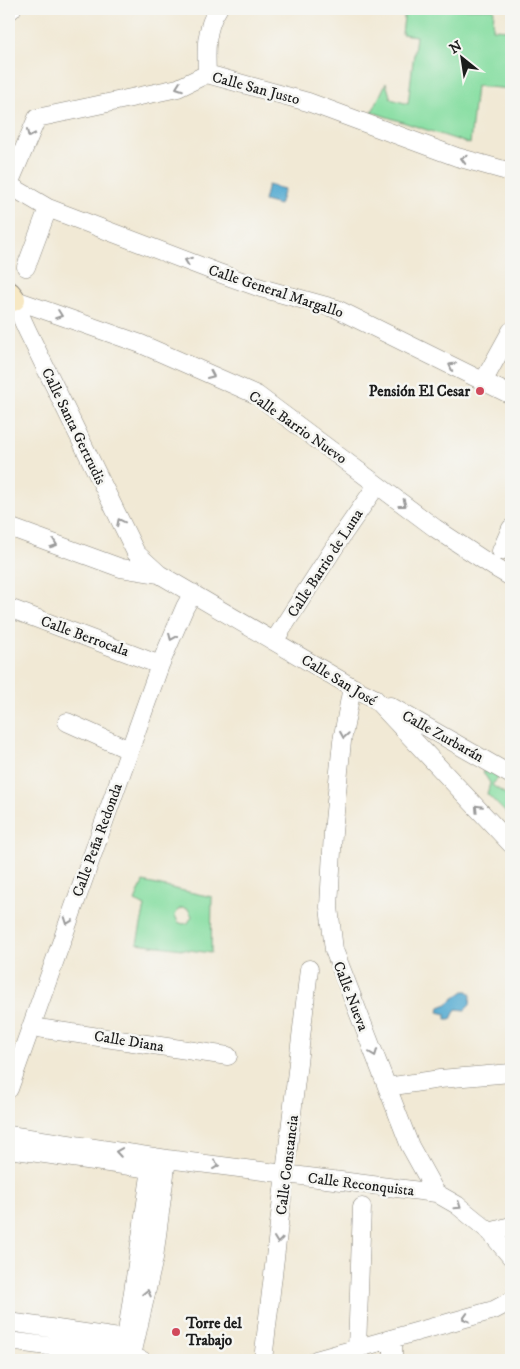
<svg xmlns="http://www.w3.org/2000/svg" width="520" height="1369" font-family="'IM FELL DW Pica',serif">
  <rect width="100%" height="100%" fill="#f6f6f2"/>
  <filter id="ink" filterUnits="userSpaceOnUse"><feTurbulence type="fractalNoise" baseFrequency=".02" numOctaves="2"/><feDisplacementMap in="SourceGraphic" scale="10" xChannelSelector="R" yChannelSelector="G"/><feConvolveMatrix kernelMatrix="1 2 1 2 8 2 1 2 1" color-interpolation-filters="sRGB"/></filter>
  <filter id="wash" filterUnits="userSpaceOnUse"><feTurbulence type="fractalNoise" baseFrequency=".0096" numOctaves="4" result="noise"/><feDisplacementMap in="SourceGraphic" scale="20" xChannelSelector="R" yChannelSelector="G"/><feGaussianBlur stdDeviation="1.12" result="paint"/><feColorMatrix in="noise" values="0 0 0 0 0 0 0 0 0 0 0 0 0 0 0 0 0 1.4 0 .05"/><feComposite in="paint" operator="in"/></filter>
  <g filter="url(#wash)">
    <rect width="100%" height="100%" fill="#f1e9d5"/>
    <path fill="#87dea2" stroke="#527d5f" fill-rule="evenodd" d="M 405,9 L 494,9 L 493,29 L 511,30 L 511,89 L 476,86 L 470,144 L 372,112 L 386,83 L 391,99 L 408,104 L 416,36 L 402,34 Z
      M 486,769 L 499,777 L 492,785 L 511,798 L 511,818 L 487,794 L 490,783 L 483,772 Z
      M 143,882 L 212,897 L 211,953 L 137,943 L 145,906 L 135,901 ZM 182,908 L 188,909 L 192,916 L 188,923 L 183,924 L 178,922 L 175,915 L 178,910 Z"/>
    <path fill="#56acd2" stroke="#396477" d="M 268,185 L 284,189 L 279,205 L 264,201 Z
      M 464,991 L 468,991 L 471,995 L 470,1005 L 465,1010 L 456,1009 L 451,1019 L 446,1019 L 446,1014 L 438,1012 L 440,1007 L 445,1005 Z"/>
  </g>
  <g filter="url(#ink)">
    <g fill="none" stroke-linecap="round" stroke-linejoin="round">
      <g stroke="#868278" stroke-width="19">
        <path id="street" d="M 9,11 L 12,9
          M 207,74 C 206,52 205,28 218,9
          M 9,184 L 37,118 L 178,88 L 207,74 L 308,102 L 457,157 L 511,172
          M 9,185 L 48,208 L 216,272 L 261,288 L 337,309 L 511,395
          M 26,267 L 48,208
          M 13,299 L 27,330 L 136,553 L 159,574 L 352,687 L 374,698 L 511,844
          M 13,299 L 141,344 L 257,395 L 435,528 L 494,567 L 511,577
          M 483,382 L 511,331
          M 9,527 L 121,568 L 159,574
          M 501,551 L 511,528
          M 9,608 L 160,665
          M 274,641 L 343,534 L 377,485
          M 352,687 L 342,741 L 333,832 L 329,907 L 334,950 L 410,1146 L 436,1193 L 457,1205 L 490,1232 L 511,1257
          M 390,706 L 511,775
          M 67,722 L 129,750
          M 31,1027 L 228,1056
          M 387,1087 L 440,1079 L 511,1073
          M 9,1089 L 160,665 L 185,607 L 193,593
          M 9,1135 L 167,1159 L 436,1193
          M 9,1149 L 151,1169 L 126,1339 L 9,1322
          M 490,1232 L 511,1226
          M 393,1339 L 393,1360
          M 9,1341 L 132,1357 L 142,1360
          M 357,1349 L 362,1207
          M 131,1360 L 154,1258 L 167,1159
          M 263,1360 L 309,969
          M 316,1360 L 494,1310 L 511,1301"/>
      </g>
      <g stroke="#868278" stroke-width="26">
        <path id="secondary" d="M 9,294 L 13,299"/>
      </g>
      <use href="#street" stroke="#fff" stroke-width="18"/>
      <use href="#secondary" stroke="#f7e8c3" stroke-width="24"/>
    </g>
    <defs><path id="oneway-chevron" d="M-2-3.5L2.5 0L-2 3.5" fill="none" stroke-width="1.6" stroke-linecap="round" stroke-linejoin="round" transform="scale(1.25)"/></defs>
    <g stroke="#999">
      <use href="#oneway-chevron" transform="translate(179 87) rotate(160)"/>
      <use href="#oneway-chevron" transform="translate(30 134) rotate(113)"/>
      <use href="#oneway-chevron" transform="translate(464 159) rotate(-164)"/>
      <use href="#oneway-chevron" transform="translate(188 261) rotate(-159)"/>
      <use href="#oneway-chevron" transform="translate(59 315) rotate(20)"/>
      <use href="#oneway-chevron" transform="translate(452 366) rotate(-153)"/>
      <use href="#oneway-chevron" transform="translate(211 375) rotate(24)"/>
      <use href="#oneway-chevron" transform="translate(403 504) rotate(37)"/>
      <use href="#oneway-chevron" transform="translate(120 522) rotate(-116)"/>
      <use href="#oneway-chevron" transform="translate(54 544) rotate(20)"/>
      <use href="#oneway-chevron" transform="translate(172 637) rotate(113)"/>
      <use href="#oneway-chevron" transform="translate(344 735) rotate(99)"/>
      <use href="#oneway-chevron" transform="translate(478 808) rotate(-133)"/>
      <use href="#oneway-chevron" transform="translate(68 921) rotate(110)"/>
      <use href="#oneway-chevron" transform="translate(374 1053) rotate(69)"/>
      <use href="#oneway-chevron" transform="translate(119 1152) rotate(-171)"/>
      <use href="#oneway-chevron" transform="translate(216 1165) rotate(7)"/>
      <use href="#oneway-chevron" transform="translate(458 1206) rotate(35)"/>
      <use href="#oneway-chevron" transform="translate(278 1240) rotate(97)"/>
      <use href="#oneway-chevron" transform="translate(147 1293) rotate(-77)"/>
      <use href="#oneway-chevron" transform="translate(466 1318) rotate(164)"/>
    </g>
  </g>
  <g fill="#d1495b" stroke="#f6f6f2" stroke-width="2">
    <circle cx="480" cy="391" r="5"/>
    <circle cx="176" cy="1332" r="5"/>
  </g>
  <g text-anchor="middle" stroke-width="5" stroke-linejoin="round" paint-order="stroke">
    <g font-size="15" fill="#1c1c1c" stroke="#f6f6f2">
      <text transform="translate(256 88) rotate(15)" y="5">Calle San Justo</text>
      <text transform="translate(276 291) rotate(18)" y="5">Calle General Margallo</text>
      <text transform="translate(74 426) rotate(64)" y="5">Calle Santa Gertrudis</text>
      <text transform="translate(298 427) rotate(35)" y="5">Calle Barrio Nuevo</text>
      <text transform="translate(325 563) rotate(-57)" y="5">Calle Barrio de Luna</text>
      <text transform="translate(85 636) rotate(20)" y="5">Calle Berrocala</text>
      <text transform="translate(339 680) rotate(31)" y="5">Calle San José</text>
      <text transform="translate(443 736) rotate(29)" y="5">Calle Zurbarán</text>
      <text transform="translate(97 840) rotate(-70)" y="5">Calle Peña Redonda</text>
      <text transform="translate(351 996) rotate(69)" y="5">Calle Nueva</text>
      <text transform="translate(129 1041) rotate(9)" y="5">Calle Diana</text>
      <text transform="translate(287 1165) rotate(-83)" y="5">Calle Constancia</text>
      <text transform="translate(361 1184) rotate(7)" y="5">Calle Reconquista</text>
    </g>
    <g font-size="15" font-weight="bold" fill="#1c1c1c" stroke="#f6f6f2" text-anchor="end">
      <text x="470" y="396">Pensión El Cesar</text>
      <text x="186" y="1328" text-anchor="start">Torre del<tspan x="186" dy="17">Trabajo</tspan></text>
    </g>
  </g>
  <rect width="520" height="1369" fill="none" stroke="#f6f6f2" stroke-width="30"/>
  <g transform="translate(462 58) rotate(330)" stroke="#f6f6f2" stroke-width="4" paint-order="stroke">
  <path d="M0-4L9 19L0 12L-9 19Z" fill="#1c1c1c"/>
  <text y="-8" font-size="14" font-weight="bold" text-anchor="middle" fill="#1c1c1c">N</text>
  </g>
</svg>
